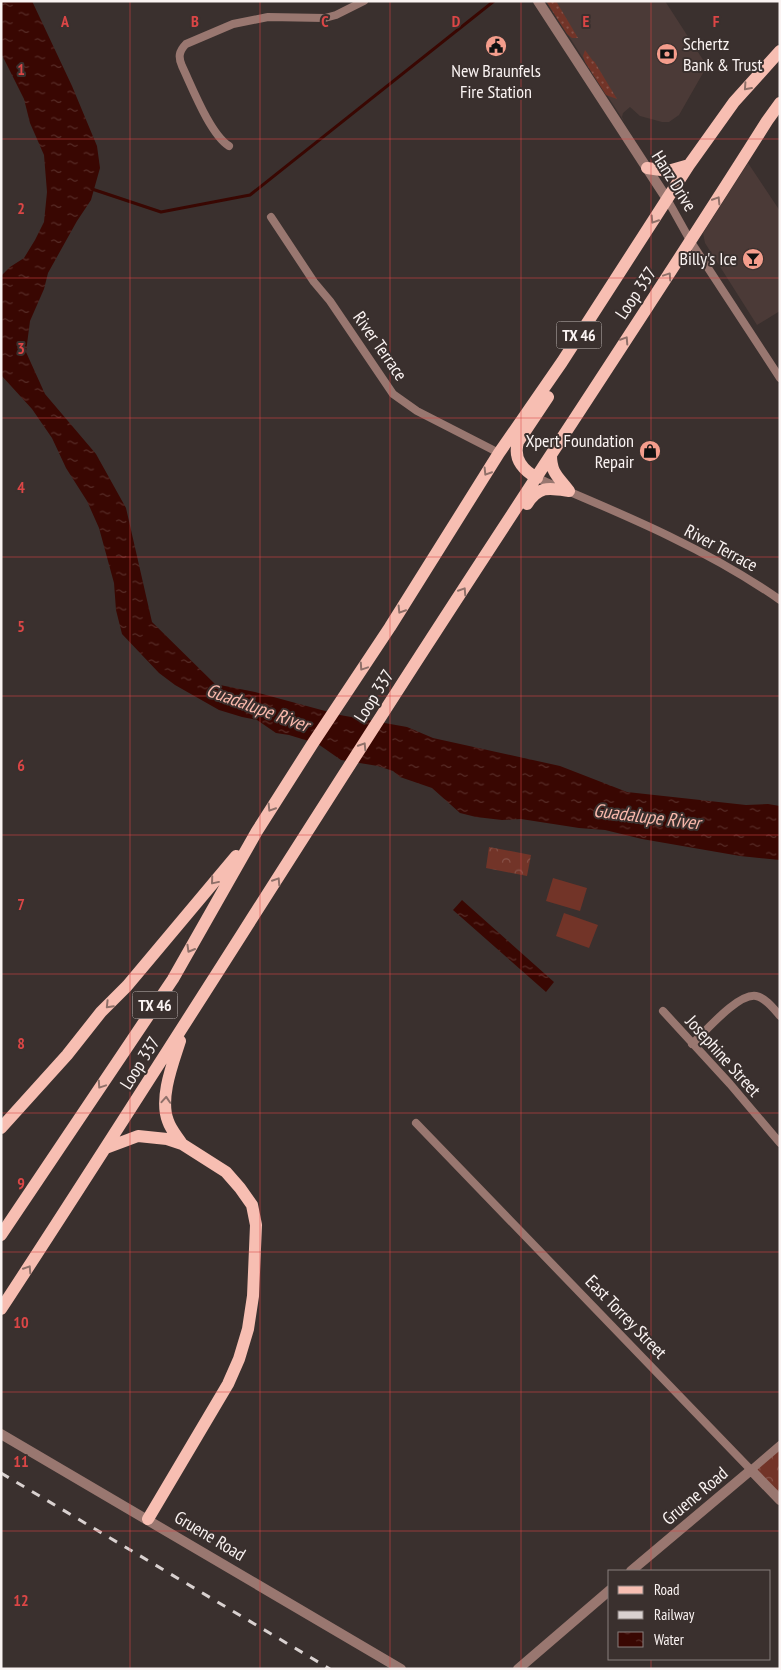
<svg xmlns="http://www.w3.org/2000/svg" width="781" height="1670" font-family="'PT Sans Narrow',sans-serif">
  <defs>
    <pattern id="grass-dots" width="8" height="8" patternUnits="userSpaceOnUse" patternTransform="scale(1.25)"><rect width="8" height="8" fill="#723428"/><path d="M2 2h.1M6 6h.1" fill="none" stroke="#875248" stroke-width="1.8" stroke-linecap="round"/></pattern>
    <pattern id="park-crowns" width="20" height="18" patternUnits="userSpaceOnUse" patternTransform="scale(1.25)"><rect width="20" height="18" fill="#723428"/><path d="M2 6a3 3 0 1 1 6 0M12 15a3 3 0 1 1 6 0" fill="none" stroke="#875248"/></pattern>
    <pattern id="water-ripples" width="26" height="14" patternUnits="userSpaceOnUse" patternTransform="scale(1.25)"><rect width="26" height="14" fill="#390702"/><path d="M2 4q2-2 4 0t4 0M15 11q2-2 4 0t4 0" fill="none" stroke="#572c27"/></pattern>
  </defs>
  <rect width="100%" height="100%" fill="#3a302e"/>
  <path fill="#4b3a37" d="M 546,1 L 665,1 L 707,66 L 679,115 L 669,122 L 662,122 L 640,116 L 630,107 L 623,113 L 622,117 L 625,123 Z
    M 748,163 L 780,211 L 780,311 L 757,325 L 705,243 L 703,233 Z"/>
  <path fill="url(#grass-dots)" d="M 546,1 L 556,1 L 578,38 L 572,38 L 567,34 Z
    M 585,50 L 593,61 L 594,61 L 617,99 L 606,95 L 585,62 L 583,56 Z"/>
  <path fill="url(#park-crowns)" d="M 489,847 L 531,855 L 527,876 L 486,868 Z
    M 780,1444 L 780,1500 L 751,1470 Z"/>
  <path fill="#723428" d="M 553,878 L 587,888 L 580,911 L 546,901 Z
    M 564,913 L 598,925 L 589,948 L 556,936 Z"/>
  <path fill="url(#water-ripples)" d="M 1,1 L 32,1 L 72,86 L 97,146 L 100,168 L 91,200 L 77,221 L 48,273 L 44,289 L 30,321 L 26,352 L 45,394 L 96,454 L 126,508 L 152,622 L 215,684 L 255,692 L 340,715 L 407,727 L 433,738 L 560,766 L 627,792 L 746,805 L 768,804 L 780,806 L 780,860 L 740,856 L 642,839 L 605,830 L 579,828 L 521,819 L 502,820 L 476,817 L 460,813 L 432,788 L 400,777 L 393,771 L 378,766 L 341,760 L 318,744 L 289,735 L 276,733 L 257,720 L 242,717 L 219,710 L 175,685 L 159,673 L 122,634 L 116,610 L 114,583 L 99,528 L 87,501 L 66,468 L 52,438 L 32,409 L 1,375 L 1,276 L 10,267 L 24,258 L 35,240 L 44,222 L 47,192 L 44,155 L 30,123 L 24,99 L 1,53 Z
    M 462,900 L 554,982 L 546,992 L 453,910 Z"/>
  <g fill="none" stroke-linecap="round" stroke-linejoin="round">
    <path stroke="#390702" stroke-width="3" d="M 92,189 L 161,212 L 250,195 L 494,1"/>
    <path stroke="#997770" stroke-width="8" d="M 229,146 C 210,134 192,87 182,66 C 178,57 179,51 186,44 L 233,24 L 268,17 L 325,18 L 336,15 L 364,1
      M 667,199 L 691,242 L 780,378
      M 271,217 L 314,282 L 330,301 L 393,394 L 417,411 L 499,453
      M 537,478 C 620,513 706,548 780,600
      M 663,1011 L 730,1084 L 780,1143
      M 692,1044 C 706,1031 738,993 756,996 C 766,998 774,1009 780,1016
      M 416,1123 L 751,1470 L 780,1445"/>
    <path stroke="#997770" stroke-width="10" d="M 538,1 L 667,199
      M 1,1434 L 401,1669
      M 631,1571 L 751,1470 L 780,1500
      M 518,1669 L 610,1590"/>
    <path stroke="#f7beb2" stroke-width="12" d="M 647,168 L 668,171 L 689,165
      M 551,455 C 551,474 559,477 569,491
      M 537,478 C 523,470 513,459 518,442 L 548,397
      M 527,504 C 539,485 550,488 569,491
      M 180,1041 C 173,1063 159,1098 168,1121 C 171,1130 177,1136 182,1144
      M 1,1128 L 67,1055 L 101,1012 L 127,986 L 236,856
      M 106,1148 L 138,1136 L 167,1139 L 182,1144 L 226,1172 L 240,1188 L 252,1205 L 256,1225 L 253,1296 L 248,1329 L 239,1359 L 228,1384 L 148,1519
      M 1,1235 L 173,979 L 257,831 L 313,743 L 390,627 L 499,453 L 562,362 L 689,165 L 734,102 L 780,51
      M 1,1309 C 145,1089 284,866 427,645 C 540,470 656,297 767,121 L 780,103"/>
    <path stroke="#d9d1d0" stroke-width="3" stroke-dasharray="9 9" stroke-linecap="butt" d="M 1,1473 L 330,1669"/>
  </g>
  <defs><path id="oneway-chevron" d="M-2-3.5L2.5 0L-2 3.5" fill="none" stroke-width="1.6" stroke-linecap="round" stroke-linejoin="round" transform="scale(1.25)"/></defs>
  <g stroke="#8f7069">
    <use href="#oneway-chevron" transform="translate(747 87) rotate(132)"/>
    <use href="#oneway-chevron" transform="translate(717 200) rotate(-58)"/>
    <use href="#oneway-chevron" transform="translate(654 220) rotate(123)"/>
    <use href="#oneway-chevron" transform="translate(668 276) rotate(-56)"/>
    <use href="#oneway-chevron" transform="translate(625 340) rotate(-57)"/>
    <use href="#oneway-chevron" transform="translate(487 472) rotate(122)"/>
    <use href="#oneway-chevron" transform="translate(463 591) rotate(-57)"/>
    <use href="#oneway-chevron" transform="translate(401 610) rotate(122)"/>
    <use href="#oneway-chevron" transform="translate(363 667) rotate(124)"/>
    <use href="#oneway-chevron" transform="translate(363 746) rotate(-58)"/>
    <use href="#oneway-chevron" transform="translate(271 808) rotate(122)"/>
    <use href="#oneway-chevron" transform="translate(214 881) rotate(130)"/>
    <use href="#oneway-chevron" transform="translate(277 881) rotate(-57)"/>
    <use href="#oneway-chevron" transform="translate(190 949) rotate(120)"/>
    <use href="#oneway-chevron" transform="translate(109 1005) rotate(134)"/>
    <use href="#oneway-chevron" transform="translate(101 1085) rotate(124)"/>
    <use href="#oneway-chevron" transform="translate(166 1100) rotate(-86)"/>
    <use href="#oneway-chevron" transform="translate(28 1269) rotate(-57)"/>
  </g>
  <path fill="none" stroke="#db4646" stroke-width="1" stroke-opacity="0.55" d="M 130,1 L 130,1669M 260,1 L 260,1669M 390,1 L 390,1669M 521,1 L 521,1669M 651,1 L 651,1571M 1,139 L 780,139M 1,278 L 780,278M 1,418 L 780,418M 1,557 L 780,557M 1,696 L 780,696M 1,835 L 780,835M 1,974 L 780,974M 1,1113 L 780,1113M 1,1252 L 780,1252M 1,1392 L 780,1392M 1,1531 L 780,1531M 651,1659 L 651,1669"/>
  <defs>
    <g id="civic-disc" transform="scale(1.125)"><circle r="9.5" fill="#f49d8c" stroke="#3a302e"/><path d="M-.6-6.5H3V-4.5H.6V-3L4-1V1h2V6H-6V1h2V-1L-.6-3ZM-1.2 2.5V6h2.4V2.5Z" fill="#111"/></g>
    <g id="bank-disc" transform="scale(1.125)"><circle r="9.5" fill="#f49d8c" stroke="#3a302e"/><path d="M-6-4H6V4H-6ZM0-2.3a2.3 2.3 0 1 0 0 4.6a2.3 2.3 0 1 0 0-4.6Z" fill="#111"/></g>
    <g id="bar-disc" transform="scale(1.125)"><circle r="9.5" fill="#f49d8c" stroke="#3a302e"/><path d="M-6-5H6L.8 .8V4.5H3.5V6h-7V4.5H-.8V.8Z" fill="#111"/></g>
    <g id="shop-disc" transform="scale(1.125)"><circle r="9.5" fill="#f49d8c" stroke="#3a302e"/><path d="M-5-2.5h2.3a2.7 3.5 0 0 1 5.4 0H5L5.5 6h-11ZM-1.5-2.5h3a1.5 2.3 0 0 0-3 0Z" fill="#111"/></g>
  </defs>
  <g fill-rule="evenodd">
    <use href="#civic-disc" x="496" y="46"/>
    <use href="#bank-disc" x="667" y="54"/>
    <use href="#bar-disc" x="753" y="259"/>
    <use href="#shop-disc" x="650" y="451"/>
  </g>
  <g text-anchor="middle" stroke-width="4" stroke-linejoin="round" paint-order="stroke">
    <g fill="#3a302e" stroke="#c0b8b7" stroke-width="1">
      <rect x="556.5" y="321.5" width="45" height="27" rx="4"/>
      <rect x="132.5" y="991.5" width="45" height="27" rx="4"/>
    </g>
    <g font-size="16" font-weight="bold" fill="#faf3f2">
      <text x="579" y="341">TX 46</text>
      <text x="155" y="1011">TX 46</text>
    </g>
    <g font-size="18" fill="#faf3f2" stroke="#3a302e" text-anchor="end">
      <text x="683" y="50" text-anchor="start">Schertz<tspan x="683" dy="21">Bank &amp; Trust</tspan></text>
      <text x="496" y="77" text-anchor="middle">New Braunfels<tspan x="496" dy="21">Fire Station</tspan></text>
      <text x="737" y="265">Billy's Ice</text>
      <text x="634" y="447">Xpert Foundation<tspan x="634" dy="21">Repair</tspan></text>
    </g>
    <g font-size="18" fill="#faf3f2" stroke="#3a302e">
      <text transform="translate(674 181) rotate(58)" y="6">Hanz Drive</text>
      <text transform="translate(636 293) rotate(-56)" y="6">Loop 337</text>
      <text transform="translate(380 346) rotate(55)" y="6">River Terrace</text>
      <text transform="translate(721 548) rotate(28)" y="6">River Terrace</text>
      <text transform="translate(374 696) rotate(-58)" y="6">Loop 337</text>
      <text transform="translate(723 1056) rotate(48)" y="6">Josephine Street</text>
      <text transform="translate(140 1063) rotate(-58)" y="6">Loop 337</text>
      <text transform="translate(626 1317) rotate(46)" y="6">East Torrey Street</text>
      <text transform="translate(695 1496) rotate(-40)" y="6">Gruene Road</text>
      <text transform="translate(210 1536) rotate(31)" y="6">Gruene Road</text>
    </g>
    <g font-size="19" font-style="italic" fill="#fab9ac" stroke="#3a302e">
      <text transform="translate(258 707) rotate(20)" y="7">Guadalupe River</text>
      <text transform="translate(647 816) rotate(7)" y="7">Guadalupe River</text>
    </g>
  </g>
  <g font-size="16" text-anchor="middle" font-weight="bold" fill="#db4646" stroke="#3a302e" stroke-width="4" stroke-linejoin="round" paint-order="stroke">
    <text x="65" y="27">A</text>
    <text x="195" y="27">B</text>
    <text x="325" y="27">C</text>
    <text x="456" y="27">D</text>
    <text x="586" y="27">E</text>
    <text x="716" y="27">F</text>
    <text x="21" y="75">1</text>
    <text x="21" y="214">2</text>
    <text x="21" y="354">3</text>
    <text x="21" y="493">4</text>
    <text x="21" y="632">5</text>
    <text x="21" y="771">6</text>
    <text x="21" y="910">7</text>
    <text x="21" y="1049">8</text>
    <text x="21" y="1189">9</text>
    <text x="21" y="1328">10</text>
    <text x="21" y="1467">11</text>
    <text x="21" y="1606">12</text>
  </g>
  <rect width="781" height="1670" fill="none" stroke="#faf3f2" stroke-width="5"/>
  <rect x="608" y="1570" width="162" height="90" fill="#3a302e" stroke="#877e7c"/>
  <rect x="618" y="1586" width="25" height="8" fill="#f7beb2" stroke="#877e7c"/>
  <text x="654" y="1595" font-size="15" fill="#faf3f2">Road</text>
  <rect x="618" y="1611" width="25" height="8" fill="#d9d1d0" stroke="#877e7c"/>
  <text x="654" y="1620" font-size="15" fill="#faf3f2">Railway</text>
  <rect x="618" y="1632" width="25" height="15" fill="url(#water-ripples)" stroke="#877e7c"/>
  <text x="654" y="1645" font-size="15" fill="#faf3f2">Water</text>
</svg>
